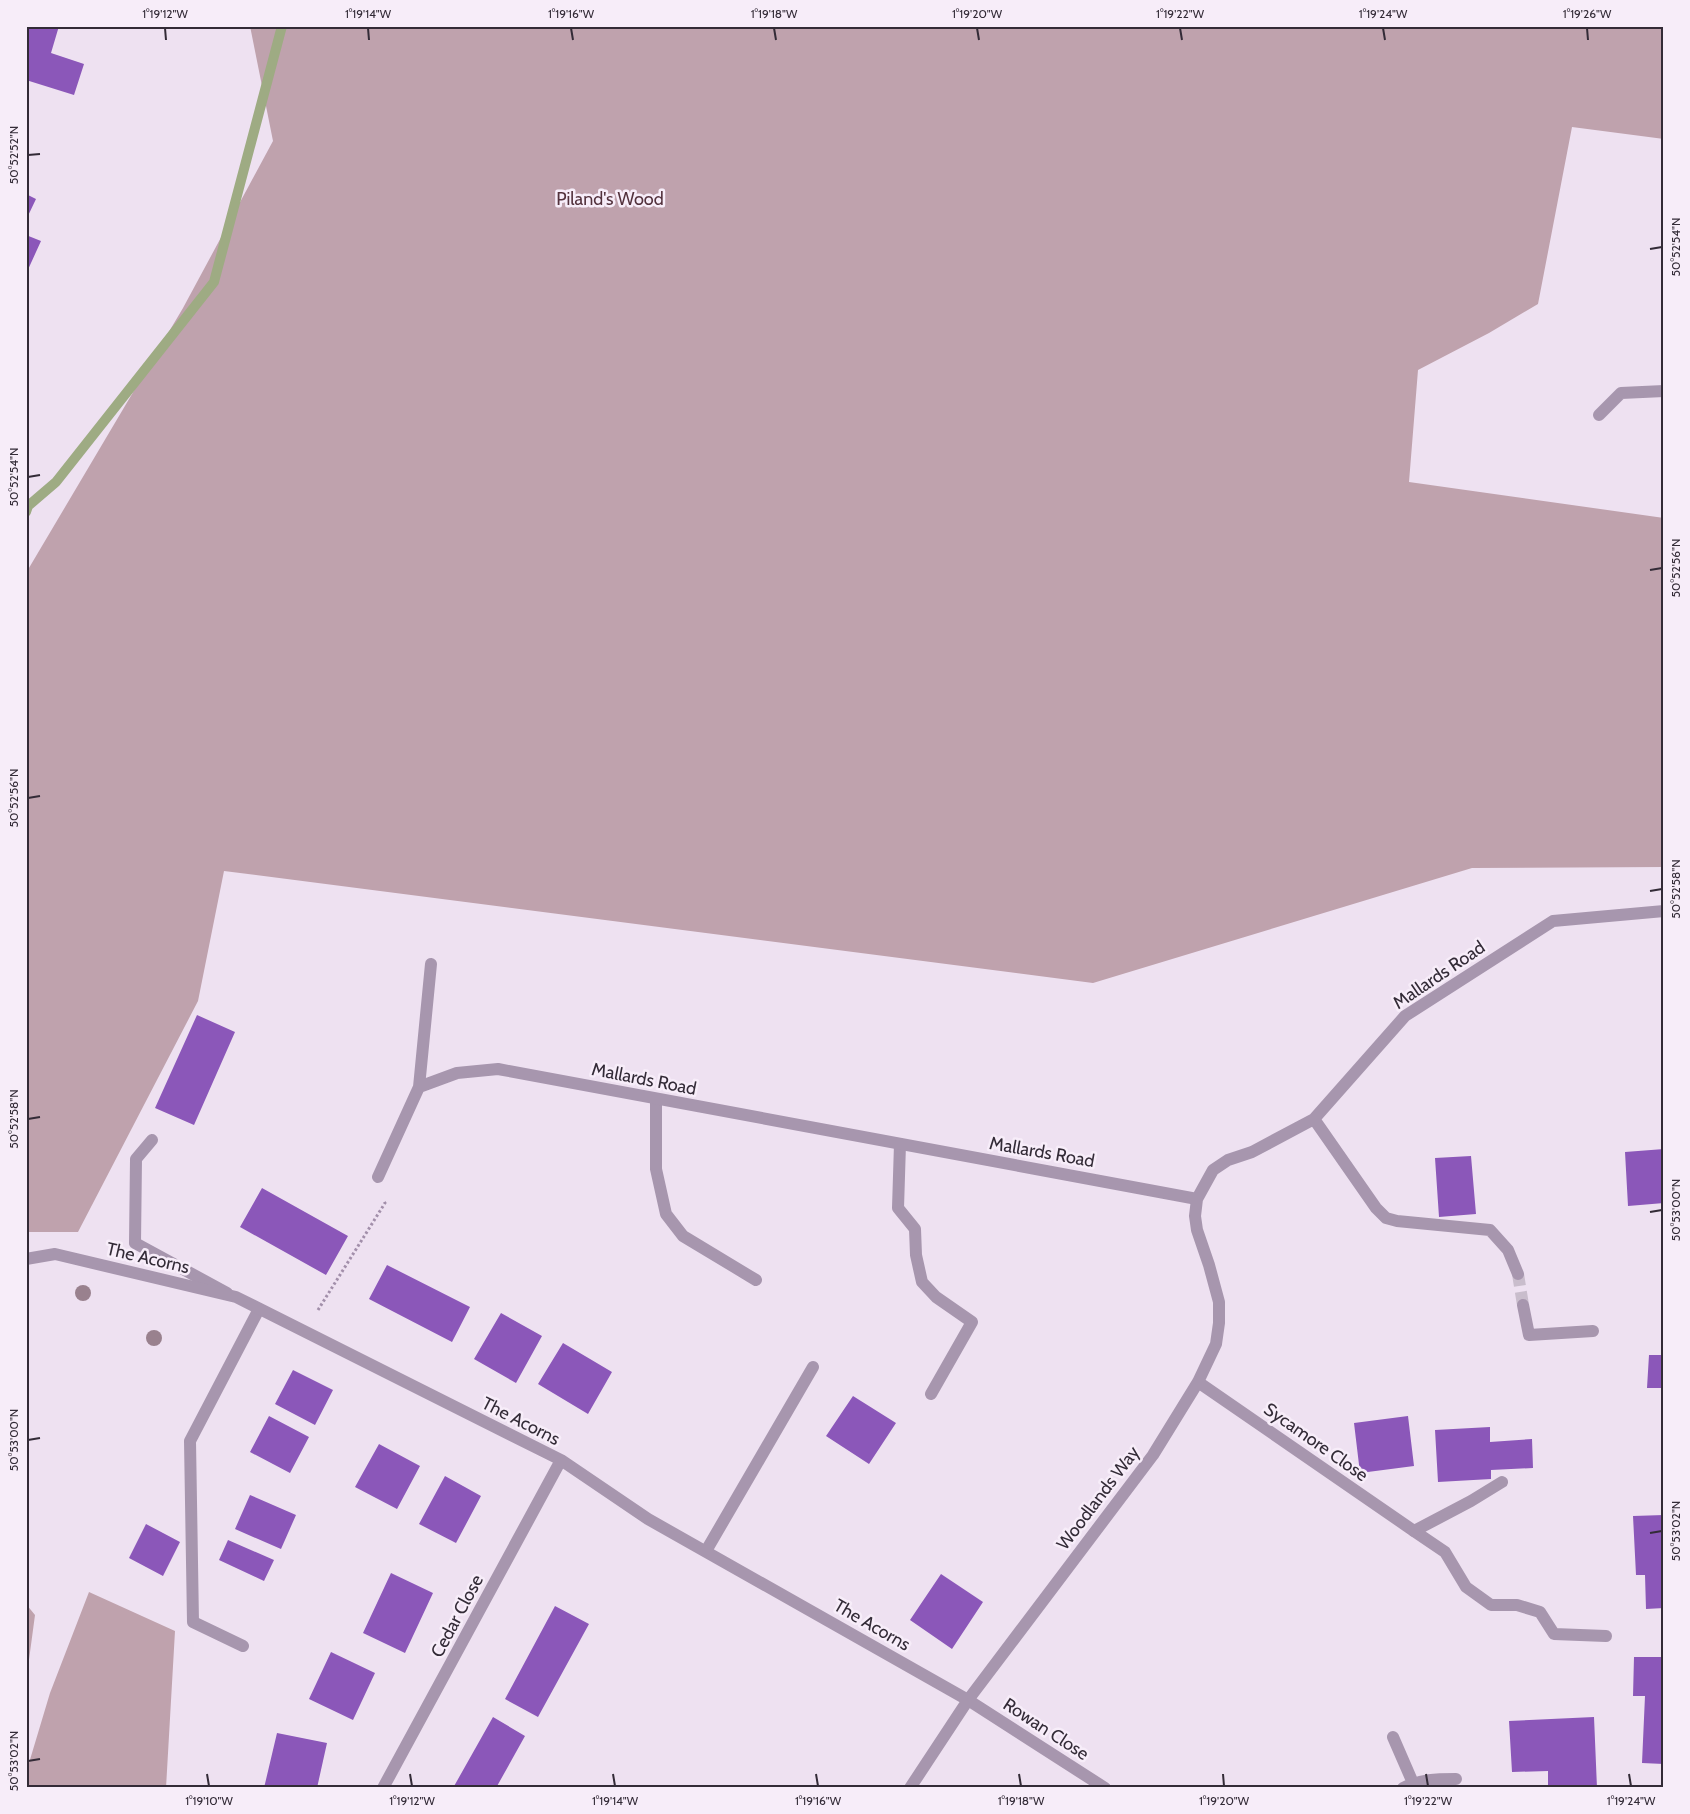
<svg xmlns="http://www.w3.org/2000/svg" width="1690" height="1814" font-family="Cabin,sans-serif">
  <rect width="100%" height="100%" fill="#eee1f1"/>
  <path fill="#bfa2ad" d="M 250,26 L 1664,26 L 1664,139 L 1572,127 L 1538,304 L 1489,333 L 1418,370 L 1409,482 L 1664,518 L 1664,867 L 1472,868 L 1093,983 L 224,871 L 198,1001 L 78,1232 L 26,1232 L 26,573 L 183,308 L 273,141 Z
    M 89,1592 L 175,1631 L 166,1788 L 26,1788 L 26,1773 L 50,1693 Z
    M 26,1604 L 35,1615 L 26,1682 Z"/>
  <g fill="none" stroke-linecap="round" stroke-linejoin="round">
    <path stroke="#9eab83" stroke-width="10" d="M 26,512 L 28,506 L 56,482 L 214,282 L 282,26"/>
  </g>
  <path fill="#8b57b9" d="M 26,26 L 59,26 L 51,53 L 84,64 L 74,95 L 26,80 Z
    M 26,194 L 36,199 L 26,220 Z
    M 26,235 L 41,241 L 26,274 Z
    M 197,1015 L 235,1032 L 194,1125 L 155,1108 Z
    M 1664,1149 L 1664,1203 L 1628,1206 L 1625,1152 Z
    M 1471,1156 L 1476,1214 L 1439,1217 L 1435,1158 Z
    M 262,1188 L 348,1236 L 326,1275 L 240,1227 Z
    M 387,1265 L 470,1307 L 452,1342 L 369,1299 Z
    M 501,1313 L 542,1336 L 516,1383 L 474,1359 Z
    M 563,1343 L 612,1372 L 588,1414 L 538,1384 Z
    M 1649,1355 L 1664,1355 L 1664,1388 L 1647,1388 Z
    M 293,1370 L 333,1390 L 315,1425 L 275,1404 Z
    M 853,1396 L 896,1423 L 869,1464 L 826,1436 Z
    M 269,1416 L 309,1437 L 290,1473 L 250,1452 Z
    M 1408,1416 L 1414,1466 L 1360,1473 L 1354,1423 Z
    M 1490,1427 L 1490,1442 L 1532,1439 L 1533,1468 L 1491,1470 L 1491,1479 L 1438,1482 L 1435,1430 Z
    M 379,1444 L 420,1466 L 397,1509 L 355,1487 Z
    M 445,1476 L 481,1496 L 456,1543 L 419,1524 Z
    M 250,1495 L 296,1515 L 281,1549 L 235,1529 Z
    M 1664,1515 L 1664,1608 L 1646,1609 L 1645,1575 L 1636,1575 L 1633,1516 Z
    M 146,1524 L 180,1542 L 163,1576 L 129,1558 Z
    M 228,1540 L 274,1560 L 264,1581 L 219,1560 Z
    M 391,1573 L 433,1593 L 405,1653 L 363,1633 Z
    M 941,1574 L 983,1602 L 952,1649 L 910,1620 Z
    M 555,1606 L 589,1624 L 538,1717 L 505,1699 Z
    M 331,1652 L 375,1673 L 353,1720 L 309,1699 Z
    M 1634,1657 L 1664,1657 L 1664,1764 L 1642,1763 L 1645,1696 L 1633,1696 Z
    M 493,1717 L 525,1736 L 496,1788 L 453,1788 Z
    M 1594,1717 L 1597,1788 L 1548,1788 L 1548,1771 L 1512,1772 L 1509,1721 Z
    M 277,1733 L 327,1743 L 317,1788 L 264,1788 Z"/>
  <g fill="none" stroke-linecap="round" stroke-linejoin="round">
    <path stroke="#c9bdcc" stroke-width="12" stroke-dasharray="12 6" stroke-linecap="butt" d="M 1518,1274 L 1523,1305"/>
    <path stroke="#a28faa" stroke-width="3" stroke-dasharray="2.5 2.5" stroke-linecap="butt" d="M 318,1310 L 385,1203 L 384,1201"/>
    <path stroke="#a796ae" stroke-width="12" d="M 1599,415 L 1621,393 L 1664,391
      M 656,1099 L 656,1169 L 666,1214 L 683,1236 L 756,1280
      M 152,1140 L 136,1159 L 135,1243 L 227,1293
      M 900,1144 L 898,1208 L 915,1229 L 916,1255 L 922,1282 L 936,1297 L 972,1322 L 931,1394
      M 1502,1482 L 1471,1501 L 1414,1531 L 1445,1552 L 1466,1587 L 1491,1605 L 1517,1605 L 1540,1612 L 1554,1634 L 1606,1636
      M 243,1646 L 193,1622 L 190,1441 L 259,1309"/>
    <path stroke="#a796ae" stroke-width="12" d="M 419,1087 L 431,964
      M 1314,1119 L 1376,1208 L 1386,1218 L 1397,1221 L 1490,1230 L 1508,1250 L 1518,1274
      M 378,1177 L 419,1087 L 457,1073 L 498,1069 L 1197,1199 L 1213,1170 L 1228,1160 L 1252,1152 L 1314,1119 L 1405,1016 L 1553,921 L 1664,911
      M 26,1259 L 55,1254 L 236,1297 L 561,1460 L 648,1519 L 968,1700 L 1105,1788
      M 1523,1305 L 1529,1335 L 1593,1331
      M 1198,1382 L 1414,1531
      M 706,1551 L 813,1367
      M 1393,1737 L 1413,1783
      M 383,1788 L 561,1460
      M 910,1788 L 968,1700 L 1153,1455 L 1198,1382 L 1216,1344 L 1219,1323 L 1219,1302 L 1209,1265 L 1197,1230 L 1195,1216 L 1197,1199
      M 1403,1788 C 1420,1779 1437,1779 1456,1779"/>
  </g>
  <g fill="#99818e">
    <circle cx="83" cy="1293" r="8"/>
    <circle cx="154" cy="1338" r="8"/>
  </g>
  <path fill="none" stroke="#332b37" stroke-width="2" d="M 165,28 L 166,40M 368,28 L 369,40M 571,28 L 573,40M 774,28 L 776,40M 977,28 L 979,40M 1180,28 L 1182,40M 1383,28 L 1385,40M 1587,28 L 1588,40M 28,155 L 40,154M 1650,249 L 1662,247M 28,477 L 40,475M 1650,570 L 1662,568M 28,798 L 40,796M 1650,891 L 1662,889M 28,1119 L 40,1117M 1650,1212 L 1662,1210M 28,1440 L 40,1438M 1650,1533 L 1662,1531M 28,1761 L 40,1759M 207,1774 L 209,1786M 410,1774 L 412,1786M 613,1774 L 615,1786M 816,1774 L 818,1786M 1019,1774 L 1021,1786M 1223,1774 L 1224,1786M 1426,1774 L 1428,1786M 1629,1774 L 1631,1786"/>
  <g text-anchor="middle" stroke-width="5" stroke-linejoin="round" paint-order="stroke">
    <g font-size="18" fill="#53323d" stroke="#f7edf9">
      <text x="610" y="205">Piland's Wood</text>
    </g>
    <g font-size="18" fill="#332b37" stroke="#f7edf9">
      <text transform="translate(1439 975) rotate(-34)" y="6">Mallards Road</text>
      <text transform="translate(644 1079) rotate(11)" y="6">Mallards Road</text>
      <text transform="translate(1042 1152) rotate(10)" y="6">Mallards Road</text>
      <text transform="translate(148 1258) rotate(13)" y="6">The Acorns</text>
      <text transform="translate(521 1421) rotate(27)" y="6">The Acorns</text>
      <text transform="translate(1316 1442) rotate(35)" y="6">Sycamore Close</text>
      <text transform="translate(1098 1498) rotate(-53)" y="6">Woodlands Way</text>
      <text transform="translate(457 1616) rotate(-62)" y="6">Cedar Close</text>
      <text transform="translate(872 1625) rotate(30)" y="6">The Acorns</text>
      <text transform="translate(1046 1729) rotate(33)" y="6">Rowan Close</text>
    </g>
  </g>
  <rect width="1690" height="1814" fill="none" stroke="#f7edf9" stroke-width="55"/>
  <rect x="28" y="28" width="1634" height="1758" fill="none" stroke="#332b37" stroke-width="2"/>
  <g font-size="12" text-anchor="middle" fill="#332b37">
    <text x="165" y="18">1°19'12"W</text>
    <text x="368" y="18">1°19'14"W</text>
    <text x="571" y="18">1°19'16"W</text>
    <text x="774" y="18">1°19'18"W</text>
    <text x="977" y="18">1°19'20"W</text>
    <text x="1180" y="18">1°19'22"W</text>
    <text x="1383" y="18">1°19'24"W</text>
    <text x="1587" y="18">1°19'26"W</text>
    <text transform="translate(14 155) rotate(-90)" y="4">50°52'52"N</text>
    <text transform="translate(1676 247) rotate(-90)" y="4">50°52'54"N</text>
    <text transform="translate(14 477) rotate(-90)" y="4">50°52'54"N</text>
    <text transform="translate(1676 568) rotate(-90)" y="4">50°52'56"N</text>
    <text transform="translate(14 798) rotate(-90)" y="4">50°52'56"N</text>
    <text transform="translate(1676 889) rotate(-90)" y="4">50°52'58"N</text>
    <text transform="translate(14 1119) rotate(-90)" y="4">50°52'58"N</text>
    <text transform="translate(1676 1210) rotate(-90)" y="4">50°53'00"N</text>
    <text transform="translate(14 1440) rotate(-90)" y="4">50°53'00"N</text>
    <text transform="translate(1676 1531) rotate(-90)" y="4">50°53'02"N</text>
    <text transform="translate(14 1761) rotate(-90)" y="4">50°53'02"N</text>
    <text x="209" y="1805">1°19'10"W</text>
    <text x="412" y="1805">1°19'12"W</text>
    <text x="615" y="1805">1°19'14"W</text>
    <text x="818" y="1805">1°19'16"W</text>
    <text x="1021" y="1805">1°19'18"W</text>
    <text x="1224" y="1805">1°19'20"W</text>
    <text x="1428" y="1805">1°19'22"W</text>
    <text x="1631" y="1805">1°19'24"W</text>
  </g>
</svg>
